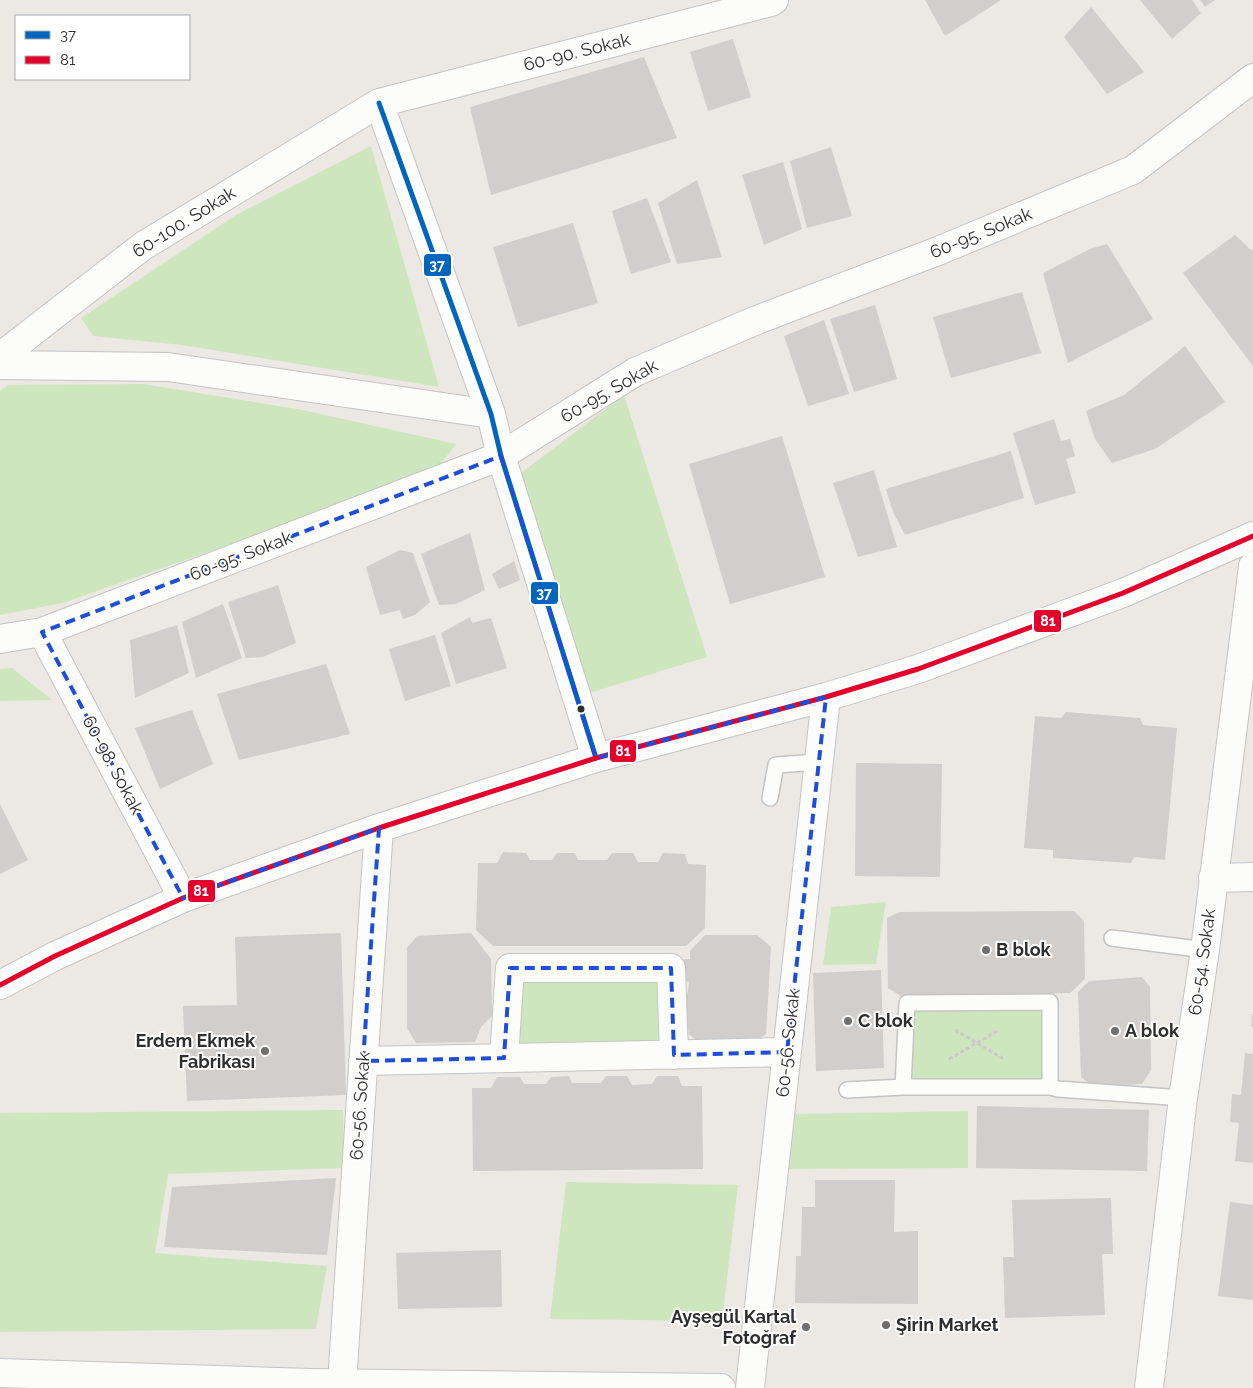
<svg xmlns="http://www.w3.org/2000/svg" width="1253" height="1388" font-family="Raleway,sans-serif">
  <rect width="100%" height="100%" fill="#ece8e4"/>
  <path fill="#cee6be" d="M 371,146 L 439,387 L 182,345 L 93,336 L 81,318 L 236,215 Z
    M 143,384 L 298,409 L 456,444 L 434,473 L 63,603 L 0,615 L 0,391 L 8,385 Z
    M 624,395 L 707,657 L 586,694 L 521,473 Z
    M 12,668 L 52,700 L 0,701 L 0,669 Z
    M 886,902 L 876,964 L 823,965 L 831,907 Z
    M 518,974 L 658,976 L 666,1047 L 510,1051 Z
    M 914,1006 L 1046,1007 L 1047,1081 L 908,1081 Z
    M 343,1110 L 344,1168 L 168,1174 L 155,1253 L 327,1266 L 316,1329 L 0,1332 L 0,1113 Z
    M 968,1111 L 968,1168 L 788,1169 L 792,1114 Z
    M 566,1182 L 738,1185 L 722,1321 L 550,1319 Z"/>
  <path fill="#d1cecb" d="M 925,0 L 1001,0 L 945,36 Z
    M 1140,0 L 1192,0 L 1201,13 L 1172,39 Z
    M 1200,0 L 1215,0 L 1205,7 Z
    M 1091,7 L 1144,72 L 1107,94 L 1064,37 Z
    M 733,39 L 751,97 L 708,111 L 690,52 Z
    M 644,57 L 677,138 L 491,195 L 470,107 Z
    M 831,147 L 852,216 L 807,228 L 790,161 Z
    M 783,162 L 802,229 L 764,245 L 742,175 Z
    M 697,180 L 722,257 L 677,264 L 658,203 Z
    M 647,198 L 671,262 L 631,274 L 612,211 Z
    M 573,223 L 598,303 L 518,327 L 493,247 Z
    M 1235,235 L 1251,250 L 1253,249 L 1253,366 L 1183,273 Z
    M 1107,244 L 1153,319 L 1068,363 L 1043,273 L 1090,249 Z
    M 1022,292 L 1041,353 L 951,378 L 933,317 Z
    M 875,305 L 897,379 L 854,392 L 830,319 Z
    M 824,320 L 849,394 L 808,406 L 784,336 Z
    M 1185,346 L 1225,402 L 1155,449 L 1112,463 L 1095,439 L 1086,411 L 1124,395 Z
    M 1054,419 L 1061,441 L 1070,439 L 1075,456 L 1066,459 L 1076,493 L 1035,505 L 1013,433 Z
    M 782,436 L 825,577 L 730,604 L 689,464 Z
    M 1011,451 L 1024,498 L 905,535 L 893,512 L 886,489 Z
    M 874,470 L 897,547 L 858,557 L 833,483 Z
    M 470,533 L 485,590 L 456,604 L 439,605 L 421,554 Z
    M 400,550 L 413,553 L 430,602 L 415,615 L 403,619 L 400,610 L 380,615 L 366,567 Z
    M 514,561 L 520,580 L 499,589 L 492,574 Z
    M 278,585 L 296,643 L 263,657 L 246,658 L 228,602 Z
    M 223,604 L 242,658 L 196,678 L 182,622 Z
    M 470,617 L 472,623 L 491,618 L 507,668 L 456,684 L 441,633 Z
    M 177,625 L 189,673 L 135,698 L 130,640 Z
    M 435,635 L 451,686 L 405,701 L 389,649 Z
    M 326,664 L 350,734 L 239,760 L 217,694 Z
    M 192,710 L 213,764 L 160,789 L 135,728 Z
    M 1066,712 L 1140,718 L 1143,725 L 1177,728 L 1165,860 L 1134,857 L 1131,863 L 1053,858 L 1053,850 L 1024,848 L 1035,716 L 1061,718 Z
    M 856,763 L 942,764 L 940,877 L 855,876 Z
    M 0,804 L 28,860 L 0,874 Z
    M 503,852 L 526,853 L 530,860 L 552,860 L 557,853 L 575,853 L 578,860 L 607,860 L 612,853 L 633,853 L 638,862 L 658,862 L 663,853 L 685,854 L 688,864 L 706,865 L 705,928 L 686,946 L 493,946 L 476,930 L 478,863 L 497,863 Z
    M 1074,911 L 1084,921 L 1085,979 L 1070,993 L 901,996 L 888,988 L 887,918 L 900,912 Z
    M 341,933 L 346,1095 L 187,1101 L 183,1006 L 237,1005 L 235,937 Z
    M 471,933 L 491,959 L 492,1016 L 481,1027 L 475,1042 L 416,1043 L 407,1028 L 407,948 L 417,936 Z
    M 705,935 L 757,935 L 771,947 L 766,1034 L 751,1045 L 705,1047 L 689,1034 L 687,1023 L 683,1018 L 684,996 L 688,992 L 689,982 L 682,979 L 681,966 L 684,959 L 690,959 L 690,951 Z
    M 881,970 L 884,1068 L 816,1071 L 813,973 Z
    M 1142,977 L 1150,987 L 1151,1070 L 1142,1084 L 1092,1086 L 1081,1077 L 1078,992 L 1089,981 Z
    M 1252,1014 L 1253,1014 L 1253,1027 L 1251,1027 Z
    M 1245,1053 L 1253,1054 L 1253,1163 L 1235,1161 L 1239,1123 L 1230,1122 L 1232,1094 L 1241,1095 Z
    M 569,1076 L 572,1083 L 601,1083 L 606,1076 L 627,1076 L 632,1085 L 652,1084 L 657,1076 L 678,1076 L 682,1086 L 702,1086 L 703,1169 L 473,1171 L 472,1088 L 491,1088 L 497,1077 L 520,1077 L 524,1084 L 546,1084 L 551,1077 Z
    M 977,1106 L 1149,1110 L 1147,1171 L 976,1168 Z
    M 336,1178 L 327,1255 L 164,1247 L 172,1187 Z
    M 815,1180 L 895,1180 L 894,1232 L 918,1231 L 918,1304 L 795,1303 L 796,1256 L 801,1256 L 802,1207 L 815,1207 Z
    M 1111,1198 L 1113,1254 L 1102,1254 L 1105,1315 L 1005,1318 L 1003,1257 L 1014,1257 L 1012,1200 Z
    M 1230,1202 L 1253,1205 L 1253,1300 L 1218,1296 Z
    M 501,1250 L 502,1307 L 398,1309 L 396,1253 Z"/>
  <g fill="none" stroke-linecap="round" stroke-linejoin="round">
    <g stroke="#c5c4c5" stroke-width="18">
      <path id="lane" d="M 770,798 L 776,765 L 819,762
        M 1112,938 L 1205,950
        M 903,1087 L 907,1003 L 1050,1002 L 1050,1087
        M 847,1090 L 903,1087 L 1050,1087 L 1058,1089 L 1183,1098"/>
    </g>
    <g stroke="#c5c4c5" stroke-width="30">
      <path id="street" d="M 379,103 L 491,414 L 501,456 L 596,758
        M 0,357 L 143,246 L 379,103 L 771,2 L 774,0
        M 0,365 L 168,367 L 491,414
        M 42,632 L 183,898
        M 0,639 L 42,632 L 501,456 L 635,372 L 757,320 L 938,251 L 1133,170 L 1253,78
        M 1213,878 L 1253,877
        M 0,985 L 55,956 L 183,898 L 379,828 L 596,758 L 826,697 L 918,669 L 1123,593 L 1253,536
        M 504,1058 L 510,968 L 671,968 L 674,1055
        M 363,1061 L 787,1052
        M 342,1383 L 379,828
        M 750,1388 L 826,697
        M 1149,1388 L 1183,1098 L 1205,950 L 1253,566"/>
    </g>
    <g stroke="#c5c4c5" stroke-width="30">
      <path id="secondary" d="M 0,1373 L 310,1383 L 721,1388"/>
    </g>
    <path stroke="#c9c9c8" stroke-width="3" stroke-dasharray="4 2.5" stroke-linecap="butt" d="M 955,1030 L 1004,1059
      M 949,1059 L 999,1030"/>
    <use href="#lane" stroke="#fcfcfb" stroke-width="15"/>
    <use href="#street" stroke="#fcfcfb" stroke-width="28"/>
    <use href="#secondary" stroke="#fcfcfb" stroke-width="28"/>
    <g stroke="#fff" stroke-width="9">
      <path id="bus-1" d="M 379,103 L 491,414 L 501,456 L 596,758"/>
    </g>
    <g stroke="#fff" stroke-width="9">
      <path id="bus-2" d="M 0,985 L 55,956 L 183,898 L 379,828 L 596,758 L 826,697 L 918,669 L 1123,593 L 1253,536"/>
    </g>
    <use href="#bus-1" stroke="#0065bd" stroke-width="5"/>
    <use href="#bus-2" stroke="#e4002b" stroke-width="5"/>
  </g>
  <path fill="none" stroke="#1d4ed8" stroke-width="4" stroke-dasharray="10 6" stroke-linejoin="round" d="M 501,456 L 596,758 L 826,697 L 787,1052 L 674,1055 L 671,968 L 510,968 L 504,1058 L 363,1061 L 379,828 L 183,898 L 42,632 Z"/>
  <circle fill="#2e2e2e" stroke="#fff" stroke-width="2" cx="581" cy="709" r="4.5"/>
  <g fill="#706f6e" stroke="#fff" stroke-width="2">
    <circle cx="986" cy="950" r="5"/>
    <circle cx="848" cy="1021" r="5"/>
    <circle cx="1115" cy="1031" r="5"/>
    <circle cx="265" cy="1051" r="5"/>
    <circle cx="886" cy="1325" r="5"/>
    <circle cx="806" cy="1327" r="5"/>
  </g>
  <g text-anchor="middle" stroke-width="4" stroke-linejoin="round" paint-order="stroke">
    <g font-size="18" fill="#2e2e2e" stroke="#fff">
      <text transform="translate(577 52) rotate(-14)" y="6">60-90. Sokak</text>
      <text transform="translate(184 222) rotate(-32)" y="6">60-100. Sokak</text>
      <text transform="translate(981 233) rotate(-22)" y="6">60-95. Sokak</text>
      <text transform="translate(609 391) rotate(-30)" y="6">60-95. Sokak</text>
      <text transform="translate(241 556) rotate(-21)" y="6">60-95. Sokak</text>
      <text transform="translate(113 765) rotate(62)" y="6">60-98. Sokak</text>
      <text transform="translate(1202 962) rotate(-82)" y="6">60-54. Sokak</text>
      <text transform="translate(788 1043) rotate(-84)" y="6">60-56. Sokak</text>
      <text transform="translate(360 1106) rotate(-86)" y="6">60-56. Sokak</text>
    </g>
    <g font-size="18" font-weight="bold" fill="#2e2e2e" stroke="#fff" text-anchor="start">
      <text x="996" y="956">B blok</text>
      <text x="858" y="1027">C blok</text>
      <text x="1125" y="1037">A blok</text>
      <text x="255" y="1047" text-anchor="end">Erdem Ekmek<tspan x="255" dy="21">Fabrikası</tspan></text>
      <text x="796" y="1323" text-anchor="end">Ayşegül Kartal<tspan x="796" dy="21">Fotoğraf</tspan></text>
      <text x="896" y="1331">Şirin Market</text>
    </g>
  </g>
  <g stroke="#fff" stroke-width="2">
    <rect x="423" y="253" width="29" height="24" rx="5" fill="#0065bd"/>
    <rect x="530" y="581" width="29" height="24" rx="5" fill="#0065bd"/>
    <rect x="1033" y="609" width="29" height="24" rx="5" fill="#e4002b"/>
    <rect x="609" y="739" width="28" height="24" rx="5" fill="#e4002b"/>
    <rect x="187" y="879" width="29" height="24" rx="5" fill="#e4002b"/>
  </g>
  <g font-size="14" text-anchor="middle" font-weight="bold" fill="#fff">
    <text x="437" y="270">37</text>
    <text x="544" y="598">37</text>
    <text x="1048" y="626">81</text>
    <text x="623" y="756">81</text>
    <text x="201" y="896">81</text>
  </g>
  <rect x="15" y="15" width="175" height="65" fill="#ffffff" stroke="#ababab"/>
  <rect x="25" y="31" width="25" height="8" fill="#0065bd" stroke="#ababab"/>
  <text x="60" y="40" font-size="15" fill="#2e2e2e">37</text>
  <rect x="25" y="56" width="25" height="8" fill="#e4002b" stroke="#ababab"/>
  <text x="60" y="65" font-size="15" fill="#2e2e2e">81</text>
</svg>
